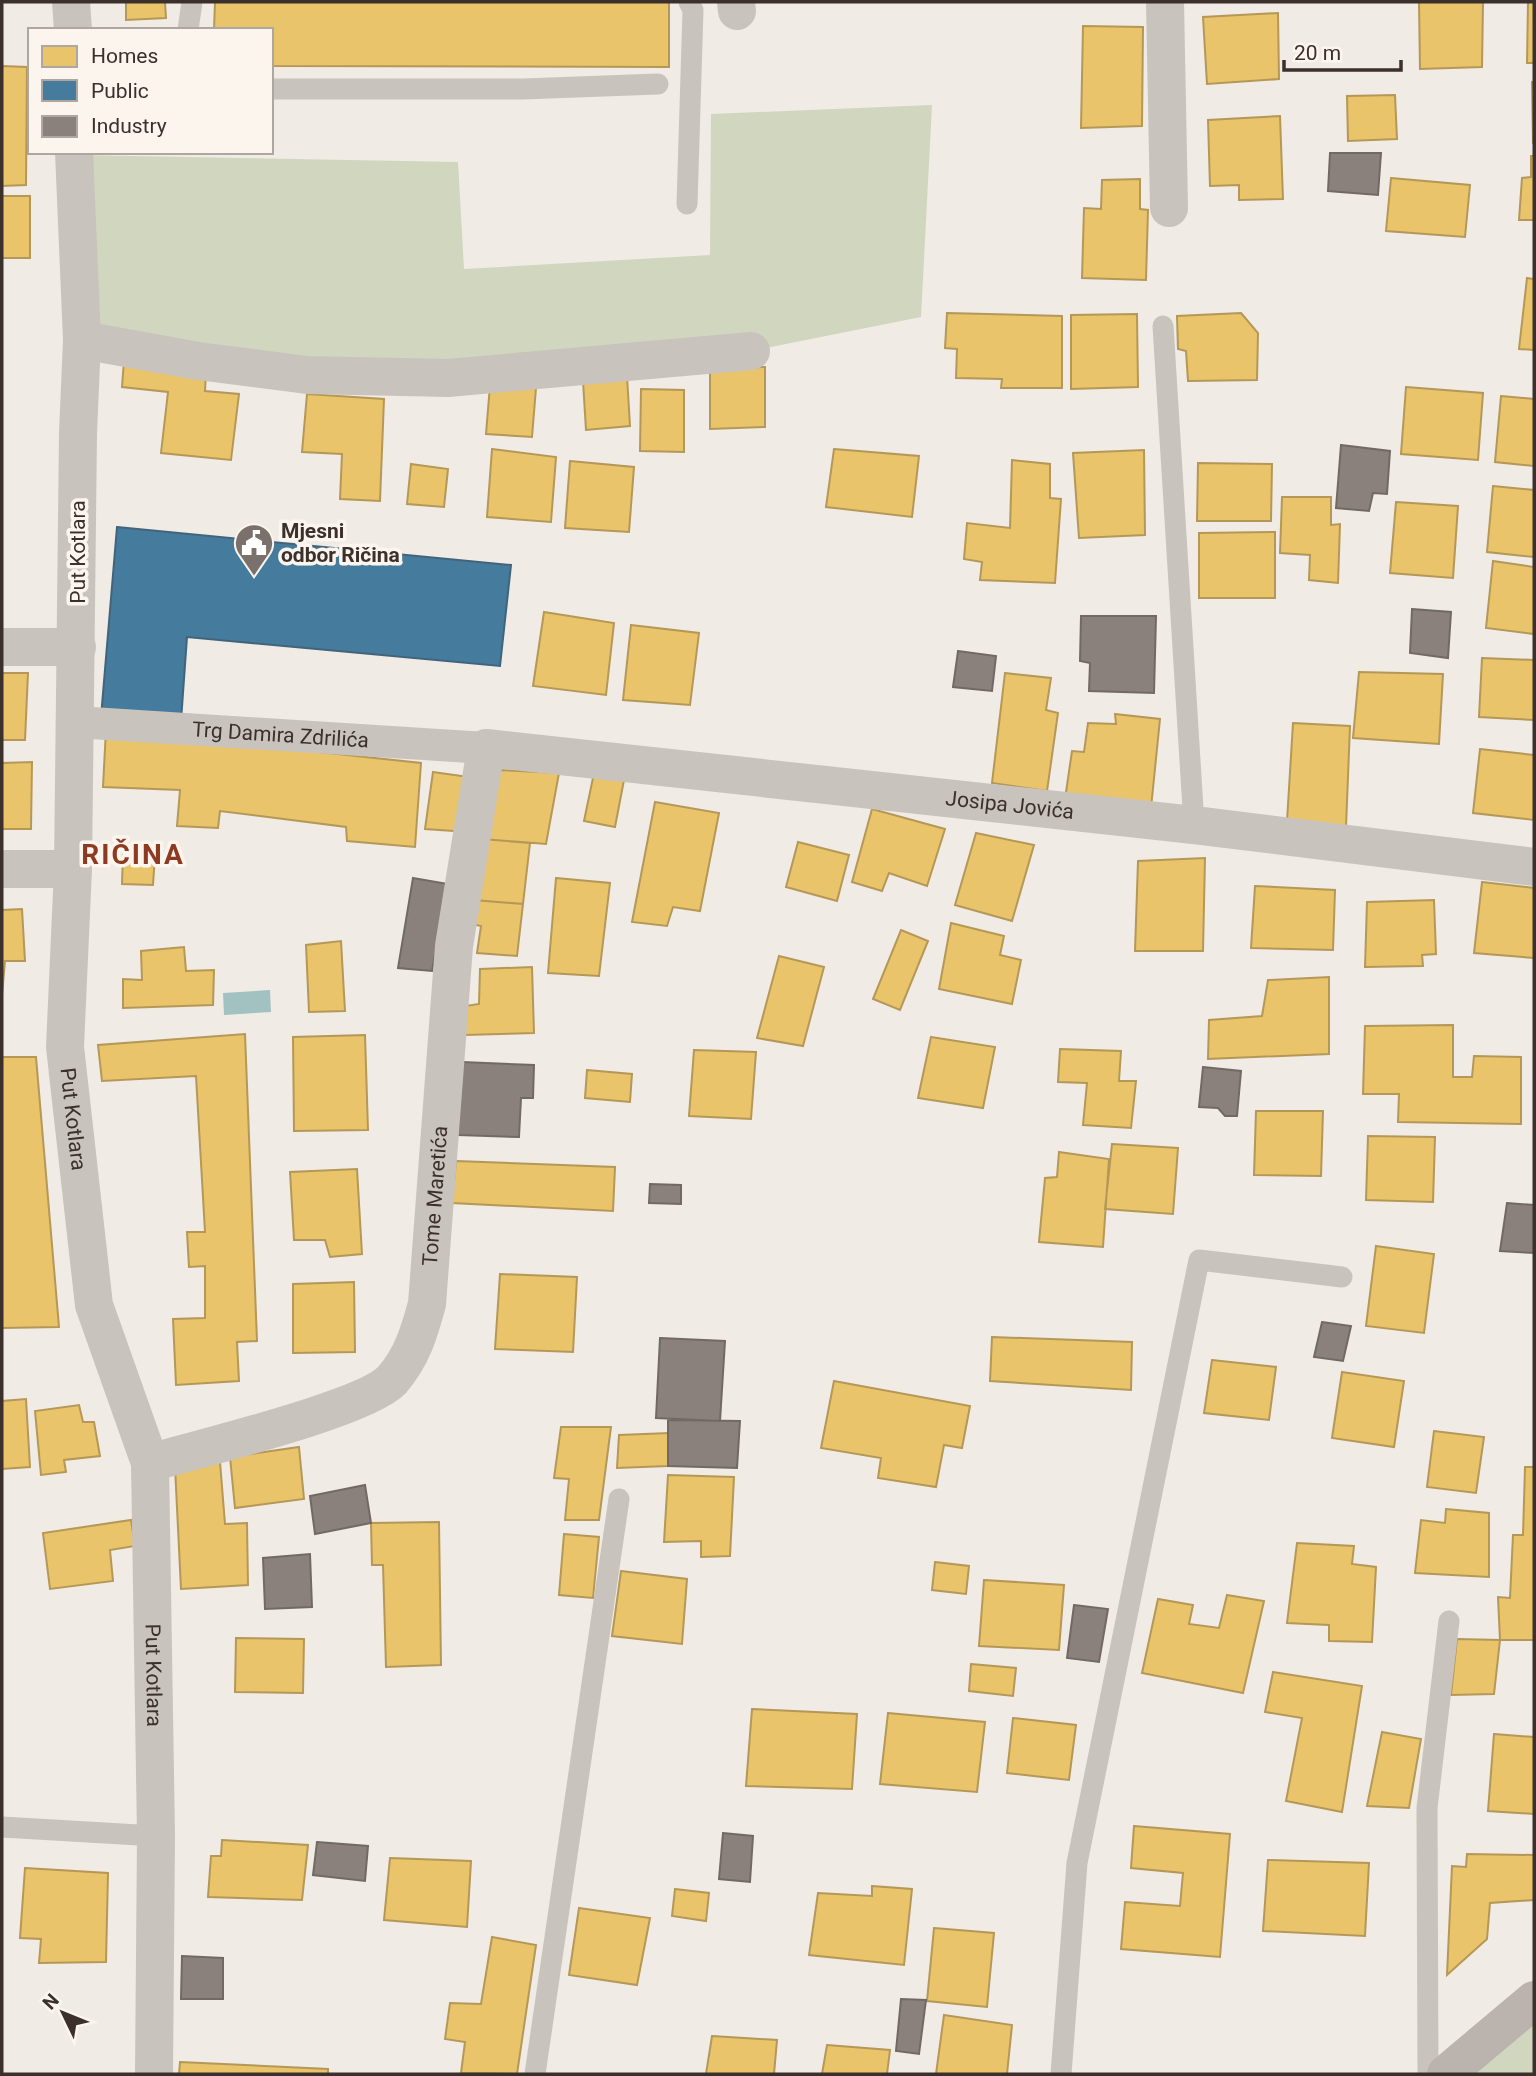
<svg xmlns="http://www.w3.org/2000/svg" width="1536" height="2076" font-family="Roboto,sans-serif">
  <rect width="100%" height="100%" fill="#f0ebe5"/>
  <path fill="#d1d6bf" d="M 932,105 L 921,317 L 751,351 L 448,378 L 82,340 L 74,155 L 458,162 L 464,269 L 710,255 L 711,114 Z
    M 1534,2000 L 1534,2074 L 1446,2074 Z"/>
  <path fill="#a1c2c1" d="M 270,990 L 271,1012 L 224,1015 L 223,993 Z"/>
  <path fill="#e9c46a" stroke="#b59857" stroke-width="2" d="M 126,2 L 165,2 L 166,18 L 126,20 Z
    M 215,2 L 669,2 L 669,67 L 271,66 L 271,30 L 214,30 Z
    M 1419,2 L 1483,2 L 1482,67 L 1420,69 Z
    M 1528,2 L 1534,2 L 1534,63 L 1527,63 Z
    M 1278,13 L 1279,79 L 1207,84 L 1203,17 Z
    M 1083,26 L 1143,27 L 1142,126 L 1081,128 Z
    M 2,66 L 27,67 L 26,185 L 2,186 Z
    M 1532,82 L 1534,82 L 1534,143 L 1533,143 Z
    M 1395,95 L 1397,139 L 1348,141 L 1347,96 Z
    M 1280,116 L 1283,199 L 1239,200 L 1239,185 L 1210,186 L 1208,120 Z
    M 1531,156 L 1534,156 L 1534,220 L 1519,220 L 1522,178 L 1531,177 Z
    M 1391,178 L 1470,185 L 1465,237 L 1386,231 Z
    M 1140,179 L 1140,209 L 1148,210 L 1146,280 L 1082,278 L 1084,208 L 1101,209 L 1102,180 Z
    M 2,196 L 30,196 L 30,258 L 2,258 Z
    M 1527,278 L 1534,279 L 1534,350 L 1519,349 Z
    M 947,313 L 1062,316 L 1062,388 L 1001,388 L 1002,379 L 956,378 L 957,349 L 945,348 Z
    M 1241,313 L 1258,333 L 1257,380 L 1188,381 L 1186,351 L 1178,349 L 1177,316 Z
    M 1137,314 L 1138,387 L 1071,389 L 1071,315 Z
    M 124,360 L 206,372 L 205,391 L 239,394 L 231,460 L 161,453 L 168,392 L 122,387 Z
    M 765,367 L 765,427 L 710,429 L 710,369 Z
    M 627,376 L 630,426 L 586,430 L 583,381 Z
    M 490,385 L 536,388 L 532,437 L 486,434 Z
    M 1406,387 L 1483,393 L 1478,460 L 1401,454 Z
    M 641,389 L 684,390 L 684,452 L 640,451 Z
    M 307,394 L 384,399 L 380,501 L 340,499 L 342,454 L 302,452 Z
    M 1501,396 L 1534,399 L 1534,466 L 1495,462 Z
    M 492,449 L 556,457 L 551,522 L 487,517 Z
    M 834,449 L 919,456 L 912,517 L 826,507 Z
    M 1144,450 L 1145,535 L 1079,538 L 1073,453 Z
    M 1012,460 L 1050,464 L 1050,498 L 1061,499 L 1055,583 L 980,580 L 982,562 L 964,559 L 967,523 L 1010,528 Z
    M 570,461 L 634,467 L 629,532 L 565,528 Z
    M 1198,463 L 1272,464 L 1271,521 L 1197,521 Z
    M 411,464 L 448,469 L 444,507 L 407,504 Z
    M 1493,486 L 1534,490 L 1534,557 L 1487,552 Z
    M 1282,497 L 1331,497 L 1331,525 L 1340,524 L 1338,583 L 1309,580 L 1310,555 L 1280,553 Z
    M 1396,502 L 1458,506 L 1453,578 L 1390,573 Z
    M 1275,532 L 1275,598 L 1199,598 L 1199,533 Z
    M 1493,561 L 1534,567 L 1534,634 L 1486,628 Z
    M 544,612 L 614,623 L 606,695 L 533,686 Z
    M 631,625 L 699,633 L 690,705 L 623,700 Z
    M 1482,658 L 1534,660 L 1534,720 L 1479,717 Z
    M 1359,672 L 1443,674 L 1439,744 L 1353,738 Z
    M 2,673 L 28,673 L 25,740 L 2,740 Z
    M 1005,673 L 1051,678 L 1046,710 L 1058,713 L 1047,791 L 992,783 Z
    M 1115,714 L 1160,719 L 1151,808 L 1065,799 L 1072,751 L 1084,752 L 1088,723 L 1116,724 Z
    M 1293,723 L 1350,726 L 1346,827 L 1287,821 Z
    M 106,729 L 421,763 L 415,847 L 347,841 L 346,827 L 220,811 L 218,828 L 177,826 L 180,790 L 103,787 Z
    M 1480,749 L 1534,755 L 1534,820 L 1473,813 Z
    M 32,762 L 31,829 L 2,829 L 2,763 Z
    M 498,770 L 559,773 L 546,844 L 483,839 Z
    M 433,772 L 476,778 L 468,832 L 425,829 Z
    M 594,773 L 624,780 L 615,827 L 584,821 Z
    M 655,802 L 719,813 L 700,911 L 673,907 L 667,926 L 632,922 Z
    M 872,809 L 945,829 L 927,886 L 889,873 L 882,891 L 852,882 Z
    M 976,833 L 1034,845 L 1012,921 L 955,905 Z
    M 483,839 L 530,843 L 523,904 L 474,900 Z
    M 798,842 L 849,855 L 837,901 L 786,887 Z
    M 123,853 L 155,855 L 153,885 L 122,884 Z
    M 1205,858 L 1203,951 L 1135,951 L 1138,861 Z
    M 556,878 L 610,883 L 599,976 L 548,973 Z
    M 1482,882 L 1534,888 L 1534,958 L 1474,953 Z
    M 1255,886 L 1335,890 L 1333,950 L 1251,948 Z
    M 474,900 L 523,904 L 517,956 L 477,953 L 481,926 L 471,924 Z
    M 1434,900 L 1436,954 L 1422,955 L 1423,966 L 1365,967 L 1367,902 Z
    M 22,909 L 25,961 L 5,961 L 2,995 L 2,910 Z
    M 951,923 L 1004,936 L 1000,955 L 1021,960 L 1012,1004 L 939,989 Z
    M 901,930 L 928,941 L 900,1010 L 873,999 Z
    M 341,941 L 345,1011 L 309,1012 L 306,945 Z
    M 184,947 L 186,971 L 214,970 L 213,1005 L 123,1008 L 123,979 L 142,980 L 141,951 Z
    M 779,956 L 824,967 L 803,1046 L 757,1038 Z
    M 532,967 L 534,1033 L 465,1035 L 465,1006 L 479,1004 L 480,969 Z
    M 1329,977 L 1329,1054 L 1208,1059 L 1209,1020 L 1262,1016 L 1268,980 Z
    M 1453,1025 L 1453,1077 L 1472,1077 L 1474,1056 L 1521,1057 L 1521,1124 L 1398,1122 L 1399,1094 L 1363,1094 L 1365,1026 Z
    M 245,1034 L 257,1341 L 237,1342 L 239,1381 L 176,1385 L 173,1319 L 205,1318 L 205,1266 L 189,1267 L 187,1232 L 205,1232 L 196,1076 L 102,1081 L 98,1045 Z
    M 365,1035 L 368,1130 L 294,1131 L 293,1037 Z
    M 931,1037 L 995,1047 L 983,1108 L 918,1098 Z
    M 1060,1049 L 1121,1051 L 1119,1081 L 1136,1081 L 1131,1128 L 1083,1125 L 1087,1083 L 1058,1082 Z
    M 694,1050 L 756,1052 L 751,1119 L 689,1116 Z
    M 2,1057 L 36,1057 L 59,1327 L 2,1328 Z
    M 587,1070 L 632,1074 L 630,1102 L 585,1098 Z
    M 1256,1111 L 1323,1111 L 1321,1176 L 1254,1175 Z
    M 1368,1136 L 1435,1137 L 1433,1202 L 1366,1200 Z
    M 1112,1144 L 1178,1148 L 1173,1214 L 1105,1209 Z
    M 1059,1152 L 1109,1159 L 1103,1247 L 1039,1242 L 1045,1178 L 1057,1177 Z
    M 456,1161 L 615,1167 L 613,1211 L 452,1203 Z
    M 357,1169 L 362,1254 L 330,1257 L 325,1240 L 294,1240 L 290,1172 Z
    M 1376,1246 L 1434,1254 L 1424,1333 L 1366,1326 Z
    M 500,1274 L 577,1277 L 573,1352 L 495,1349 Z
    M 354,1282 L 355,1352 L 293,1353 L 293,1284 Z
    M 992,1337 L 1132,1342 L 1131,1390 L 990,1381 Z
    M 1212,1360 L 1276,1367 L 1269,1420 L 1204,1413 Z
    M 1342,1372 L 1404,1381 L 1394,1447 L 1332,1438 Z
    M 834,1381 L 970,1406 L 962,1448 L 944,1445 L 936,1487 L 878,1478 L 881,1458 L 821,1448 Z
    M 26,1399 L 30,1467 L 2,1469 L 2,1401 Z
    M 79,1405 L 83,1422 L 94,1422 L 100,1456 L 64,1460 L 66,1472 L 41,1475 L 35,1411 Z
    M 561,1427 L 611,1427 L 599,1520 L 565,1520 L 569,1479 L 554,1478 Z
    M 1434,1431 L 1484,1437 L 1476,1493 L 1427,1487 Z
    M 669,1433 L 668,1466 L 617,1468 L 619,1435 Z
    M 299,1447 L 304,1499 L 235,1508 L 230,1457 Z
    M 220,1462 L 225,1524 L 247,1523 L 248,1585 L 181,1589 L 175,1467 Z
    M 1525,1467 L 1534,1467 L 1534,1640 L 1500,1640 L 1498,1597 L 1510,1598 L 1513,1535 L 1523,1535 Z
    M 668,1475 L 734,1477 L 730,1556 L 701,1557 L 701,1541 L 664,1542 Z
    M 1446,1509 L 1489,1513 L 1489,1577 L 1415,1573 L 1421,1520 L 1445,1523 Z
    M 131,1520 L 135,1546 L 110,1550 L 113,1581 L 50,1589 L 43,1533 Z
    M 439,1522 L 441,1665 L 386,1667 L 383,1565 L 372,1565 L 371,1523 Z
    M 564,1534 L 599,1537 L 593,1598 L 559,1595 Z
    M 1297,1543 L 1354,1546 L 1352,1564 L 1376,1567 L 1372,1642 L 1329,1641 L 1329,1625 L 1287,1623 Z
    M 935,1562 L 969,1566 L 966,1594 L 932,1590 Z
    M 621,1571 L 687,1579 L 682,1644 L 612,1636 Z
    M 984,1580 L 1064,1585 L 1059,1650 L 979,1646 Z
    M 1227,1595 L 1264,1601 L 1243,1693 L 1142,1673 L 1158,1599 L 1193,1605 L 1189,1624 L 1219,1628 Z
    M 236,1638 L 304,1639 L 303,1693 L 235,1692 Z
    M 1457,1639 L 1500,1640 L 1494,1694 L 1451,1695 Z
    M 971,1664 L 1016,1668 L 1013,1696 L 969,1691 Z
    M 1273,1672 L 1362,1686 L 1342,1812 L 1286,1801 L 1302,1718 L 1265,1712 Z
    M 752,1709 L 857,1714 L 852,1789 L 746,1786 Z
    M 888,1713 L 985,1722 L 977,1792 L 880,1784 Z
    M 1013,1718 L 1076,1725 L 1069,1780 L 1007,1773 Z
    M 1382,1732 L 1421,1739 L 1409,1808 L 1367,1806 Z
    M 1494,1734 L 1534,1737 L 1534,1814 L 1488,1811 Z
    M 1134,1826 L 1230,1834 L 1220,1957 L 1121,1949 L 1125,1902 L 1180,1906 L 1183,1873 L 1131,1868 Z
    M 222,1840 L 308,1845 L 302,1900 L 208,1897 L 211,1856 L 221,1856 Z
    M 1467,1854 L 1534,1855 L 1534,1900 L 1490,1903 L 1487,1939 L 1447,1975 L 1452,1866 L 1466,1867 Z
    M 390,1858 L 471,1861 L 467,1927 L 384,1920 Z
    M 1268,1860 L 1369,1863 L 1365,1936 L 1263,1931 Z
    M 25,1868 L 108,1873 L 106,1962 L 39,1963 L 41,1939 L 20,1938 Z
    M 872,1886 L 912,1889 L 904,1965 L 809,1955 L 818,1893 L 872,1896 Z
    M 675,1889 L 709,1893 L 706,1921 L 672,1916 Z
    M 579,1908 L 650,1918 L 637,1985 L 569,1975 Z
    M 934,1928 L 994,1933 L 987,2007 L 927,2001 Z
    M 492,1937 L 536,1945 L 517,2074 L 461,2073 L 465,2042 L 445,2039 L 450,2003 L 481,2004 Z
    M 944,2015 L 1012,2025 L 1007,2074 L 936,2074 Z
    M 712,2036 L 777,2040 L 774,2074 L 706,2074 Z
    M 827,2045 L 890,2050 L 887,2074 L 822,2074 Z
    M 180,2062 L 328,2069 L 328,2074 L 179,2074 Z"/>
  <path fill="#457b9d" stroke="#42647b" stroke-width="2" d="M 117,527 L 511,565 L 500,666 L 187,637 L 181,721 L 101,717 Z"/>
  <path fill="#8a817c" stroke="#726964" stroke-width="2" d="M 1330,153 L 1381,153 L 1378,195 L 1328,191 Z
    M 1341,445 L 1390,451 L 1387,494 L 1373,493 L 1369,511 L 1336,508 Z
    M 1412,609 L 1451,612 L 1448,658 L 1410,653 Z
    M 1081,616 L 1156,616 L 1154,693 L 1089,691 L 1090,663 L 1080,661 Z
    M 958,651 L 996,656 L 992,691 L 953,687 Z
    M 413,878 L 448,884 L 432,971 L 398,968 Z
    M 462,1062 L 534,1065 L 533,1098 L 521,1098 L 519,1137 L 458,1135 Z
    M 1203,1067 L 1241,1071 L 1237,1116 L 1225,1116 L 1218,1108 L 1199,1107 Z
    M 650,1184 L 681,1185 L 681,1204 L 649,1203 Z
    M 1507,1203 L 1534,1205 L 1534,1253 L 1500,1251 Z
    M 1322,1322 L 1351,1326 L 1343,1361 L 1314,1357 Z
    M 660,1338 L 725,1341 L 720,1421 L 656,1418 Z
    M 668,1420 L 740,1421 L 737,1468 L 668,1466 Z
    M 365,1485 L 371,1523 L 315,1534 L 310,1496 Z
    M 310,1554 L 312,1607 L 265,1609 L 263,1558 Z
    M 1074,1605 L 1108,1609 L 1099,1662 L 1067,1658 Z
    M 723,1833 L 753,1836 L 750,1882 L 719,1879 Z
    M 317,1842 L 368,1846 L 365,1881 L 313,1875 Z
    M 182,1956 L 223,1958 L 223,1999 L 181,1999 Z
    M 901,1999 L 926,2000 L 919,2054 L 896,2051 Z"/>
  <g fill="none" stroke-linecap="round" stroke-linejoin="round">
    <path stroke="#c9c3be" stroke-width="21" d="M 188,30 L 192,2
      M 271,89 L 523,89 L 658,84
      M 687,204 L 693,10 L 689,2
      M 1163,326 L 1194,825
      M 2,1827 L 156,1836
      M 535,2074 L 619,1499
      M 1061,2074 L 1077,1863 L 1199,1260 L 1342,1277
      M 1428,2074 L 1427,1808 L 1449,1621"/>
    <path stroke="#c9c3be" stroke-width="32" id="s1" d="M 76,722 L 486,748"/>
    <g stroke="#c9c3be" stroke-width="38">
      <path d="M 71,2 L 73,30"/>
      <path d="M 736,2 L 737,11"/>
      <path d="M 1165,2 L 1169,208"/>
      <path id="s2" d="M 74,152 L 82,340 L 78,433 L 73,869 L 65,1047 L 94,1305 L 150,1463 L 156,1836 L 154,2074"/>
      <path d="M 82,340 L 198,361 L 307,375 L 448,378 L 751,351"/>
      <path d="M 2,647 L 77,647"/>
      <path d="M 2,869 L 73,869"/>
      <path id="s3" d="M 150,1463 C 197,1449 365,1409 392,1380 C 412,1357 419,1333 427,1304 L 454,946 L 486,748 L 1194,825 L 1534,867"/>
    </g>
    <path stroke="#bab3ae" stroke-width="38" d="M 1446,2074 L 1534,2000"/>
  </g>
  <defs>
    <g id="civic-pin" transform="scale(2.0125)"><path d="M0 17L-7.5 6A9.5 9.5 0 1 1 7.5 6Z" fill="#7a716c" stroke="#fbf5ee"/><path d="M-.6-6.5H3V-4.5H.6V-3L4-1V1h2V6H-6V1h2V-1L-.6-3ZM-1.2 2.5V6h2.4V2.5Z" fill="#fff"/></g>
  </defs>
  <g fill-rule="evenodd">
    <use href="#civic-pin" x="254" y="543"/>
  </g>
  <g text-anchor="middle" stroke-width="7" stroke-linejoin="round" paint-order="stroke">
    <g font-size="21" font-weight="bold" fill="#3b302b" stroke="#fbf5ee" text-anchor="start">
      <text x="281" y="538">Mjesni<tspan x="281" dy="24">odbor Ričina</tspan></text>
    </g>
    <g font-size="21" fill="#3b302b" stroke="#fbf5ee">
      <text transform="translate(78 552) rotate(-90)" y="7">Put Kotlara</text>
      <text dy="7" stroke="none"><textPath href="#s1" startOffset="205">Trg Damira Zdrilića</textPath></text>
      <text dy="7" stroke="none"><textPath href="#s3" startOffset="1428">Josipa Jovića</textPath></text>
      <text dy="7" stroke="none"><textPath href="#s2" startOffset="968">Put Kotlara</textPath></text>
      <text dy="7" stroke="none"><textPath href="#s3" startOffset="450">Tome Maretića</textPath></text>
      <text dy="7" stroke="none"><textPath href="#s2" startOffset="1535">Put Kotlara</textPath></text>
    </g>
    <g font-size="28" font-weight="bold" letter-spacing="2" fill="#8c3b22" stroke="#fbf5ee">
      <text x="133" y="864">RIČINA</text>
    </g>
  </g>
  <rect width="1536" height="2076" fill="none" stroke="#3b302b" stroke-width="7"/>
  <rect x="28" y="28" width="245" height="126" fill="#fbf5ee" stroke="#aea6a0" stroke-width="2"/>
  <rect x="42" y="46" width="35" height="21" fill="#e9c46a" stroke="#aea6a0" stroke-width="2"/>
  <text x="91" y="63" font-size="21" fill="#3b302b">Homes</text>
  <rect x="42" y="80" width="35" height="21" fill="#457b9d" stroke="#aea6a0" stroke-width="2"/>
  <text x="91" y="98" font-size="21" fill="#3b302b">Public</text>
  <rect x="42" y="116" width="35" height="21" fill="#8a817c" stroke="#aea6a0" stroke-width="2"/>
  <text x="91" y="133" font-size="21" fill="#3b302b">Industry</text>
  <g transform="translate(63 2013) rotate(313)" stroke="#fbf5ee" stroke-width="5" paint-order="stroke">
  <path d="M0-5L12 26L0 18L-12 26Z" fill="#3b302b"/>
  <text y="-10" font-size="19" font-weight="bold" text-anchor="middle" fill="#3b302b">N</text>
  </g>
  <path d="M1284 60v10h117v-10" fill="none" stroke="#3b302b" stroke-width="3.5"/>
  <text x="1294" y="60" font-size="21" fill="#3b302b" stroke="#fbf5ee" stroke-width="5" paint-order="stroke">20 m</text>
</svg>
